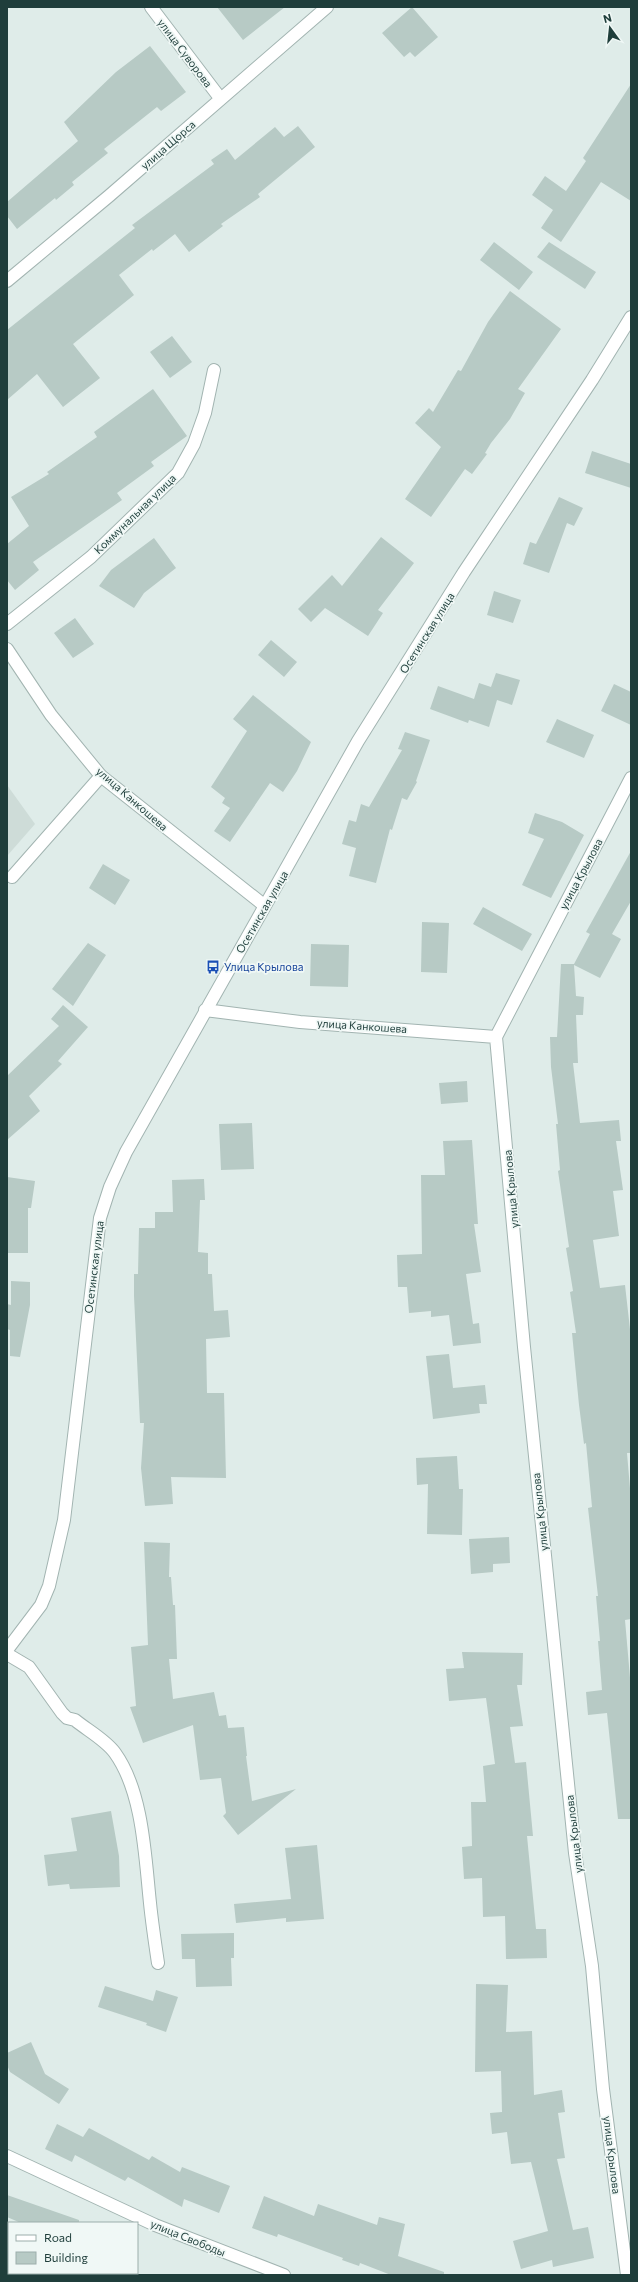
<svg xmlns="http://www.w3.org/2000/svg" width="638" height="2282" font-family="Commissioner,sans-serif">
  <rect width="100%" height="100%" fill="#dfece9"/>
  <path fill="#cedcd8" d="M 7,785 L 35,824 L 7,856 Z"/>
  <path fill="#b7cac5" d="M 217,7 L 285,7 L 243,40 Z
    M 412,7 L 438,37 L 415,57 L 410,52 L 404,57 L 382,33 Z
    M 150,46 L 186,92 L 161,111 L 157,107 L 104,149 L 108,153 L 72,182 L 74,185 L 56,200 L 55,198 L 17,229 L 7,216 L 7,202 L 78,141 L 64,122 L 116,72 Z
    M 631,84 L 631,201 L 601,182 L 561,242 L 541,228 L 553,210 L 532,195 L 545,176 L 566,191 L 586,161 L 583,158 Z
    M 298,126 L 315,147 L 258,194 L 260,197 L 221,224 L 223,226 L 189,252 L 175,234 L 153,251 L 152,249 L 119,275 L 134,295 L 73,344 L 100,378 L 63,407 L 37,374 L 7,400 L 7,330 L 135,228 L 132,225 L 214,164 L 211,160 L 227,149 L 235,160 L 275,127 L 284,137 Z
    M 494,242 L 533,272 L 519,290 L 480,260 Z
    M 549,242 L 596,272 L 585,289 L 537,257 Z
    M 510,291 L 561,329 L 518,389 L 525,393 L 510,419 L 491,443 L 485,453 L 487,454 L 472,474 L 465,469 L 431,517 L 405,499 L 441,447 L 415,423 L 429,408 L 433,412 L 458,370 L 461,371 L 488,322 Z
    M 172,336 L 192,362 L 170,378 L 150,352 Z
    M 153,389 L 187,436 L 151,462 L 154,466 L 117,493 L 122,500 L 33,562 L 39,570 L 15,590 L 7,580 L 7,544 L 29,526 L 11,497 L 49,474 L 47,472 L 97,437 L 94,432 Z
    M 592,451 L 631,464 L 631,488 L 585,473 Z
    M 559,497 L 583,508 L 574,526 L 567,523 L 549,573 L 523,564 L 530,542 L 536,544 Z
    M 381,537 L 414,563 L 378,610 L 383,613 L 368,636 L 325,608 L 311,622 L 298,609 L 332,575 L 342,586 Z
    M 154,538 L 176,568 L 144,593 L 134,608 L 99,586 L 111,570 Z
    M 494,591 L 521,600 L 513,623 L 487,615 Z
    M 75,618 L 94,644 L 73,658 L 54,633 Z
    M 271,640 L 297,662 L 284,677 L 258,655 Z
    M 496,673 L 520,680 L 512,705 L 497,700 L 489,727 L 469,720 L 468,723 L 430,709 L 438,686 L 474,699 L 479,683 L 491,687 Z
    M 614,684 L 631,692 L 631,725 L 601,711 Z
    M 253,695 L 311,742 L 297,771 L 283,792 L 270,783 L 230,842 L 214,831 L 230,808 L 222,803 L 225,798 L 211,787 L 247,731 L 233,719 Z
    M 557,719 L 594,735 L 584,758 L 546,742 Z
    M 405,732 L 430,740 L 416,781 L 417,782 L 407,800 L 402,798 L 392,830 L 390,829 L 376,883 L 349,876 L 356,848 L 342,844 L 349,820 L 356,822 L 361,804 L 369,807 L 402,750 L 398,749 Z
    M 535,813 L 562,822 L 584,835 L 551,898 L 522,885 L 544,839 L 528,833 Z
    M 631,851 L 631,901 L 612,934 L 621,939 L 600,978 L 574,965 L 576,996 L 584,997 L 583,1015 L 576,1015 L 578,1063 L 573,1063 L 580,1123 L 619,1120 L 621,1141 L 616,1141 L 623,1190 L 613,1191 L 619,1236 L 593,1240 L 600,1288 L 625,1285 L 631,1338 L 631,1453 L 627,1453 L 631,1500 L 631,1619 L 625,1620 L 631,1689 L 631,1819 L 618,1819 L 607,1713 L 588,1715 L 586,1692 L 602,1690 L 598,1641 L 600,1641 L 596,1596 L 598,1596 L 588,1508 L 592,1507 L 586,1443 L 584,1444 L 579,1405 L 572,1333 L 576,1333 L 570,1292 L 573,1291 L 566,1248 L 569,1247 L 558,1171 L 560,1170 L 556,1124 L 558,1124 L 551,1067 L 550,1037 L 557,1037 L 561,964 L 574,964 L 590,934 L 586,932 Z
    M 103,864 L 130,880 L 115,905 L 89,888 Z
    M 483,907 L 532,934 L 522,951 L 473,924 Z
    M 422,922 L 449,923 L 447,973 L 421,972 Z
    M 88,943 L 106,955 L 73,1006 L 52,989 Z
    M 311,944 L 349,945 L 348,987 L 310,986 Z
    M 63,1005 L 88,1027 L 58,1061 L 62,1064 L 29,1096 L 40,1111 L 7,1140 L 7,1076 L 59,1026 L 51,1019 Z
    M 467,1081 L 468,1102 L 441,1104 L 439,1083 Z
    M 252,1123 L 254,1169 L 221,1170 L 219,1124 Z
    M 472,1140 L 478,1224 L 474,1224 L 481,1272 L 466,1274 L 473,1324 L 479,1323 L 481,1343 L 453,1346 L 449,1315 L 431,1317 L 431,1311 L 409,1313 L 407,1287 L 398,1287 L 397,1255 L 422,1254 L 421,1175 L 445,1175 L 443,1141 Z
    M 7,1177 L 35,1181 L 31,1208 L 28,1208 L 28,1253 L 7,1253 Z
    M 204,1179 L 205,1200 L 200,1200 L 198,1252 L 208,1253 L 208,1274 L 212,1274 L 214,1311 L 228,1310 L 230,1337 L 206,1339 L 207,1393 L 224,1393 L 226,1478 L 171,1477 L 173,1504 L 145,1506 L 141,1468 L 144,1423 L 140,1423 L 134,1296 L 134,1274 L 138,1274 L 139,1228 L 155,1228 L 155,1212 L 173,1212 L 172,1180 Z
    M 11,1281 L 30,1282 L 30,1305 L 20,1357 L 10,1356 L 10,1330 L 7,1329 L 7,1304 L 11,1305 Z
    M 449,1354 L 453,1388 L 485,1385 L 487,1404 L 479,1404 L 480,1413 L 433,1419 L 426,1356 Z
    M 457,1456 L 459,1489 L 463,1489 L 462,1535 L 427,1534 L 428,1484 L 417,1485 L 416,1458 Z
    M 509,1537 L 510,1563 L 493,1564 L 493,1572 L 471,1574 L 469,1539 Z
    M 144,1542 L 170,1543 L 169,1577 L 171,1577 L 173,1605 L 175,1605 L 177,1659 L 169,1659 L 173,1699 L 214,1692 L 219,1716 L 226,1715 L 228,1728 L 244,1727 L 247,1756 L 246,1756 L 252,1801 L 296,1789 L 238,1835 L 223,1816 L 226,1813 L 221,1778 L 200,1780 L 193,1725 L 143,1743 L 130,1707 L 136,1706 L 131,1647 L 148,1645 Z
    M 462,1652 L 523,1653 L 522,1685 L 517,1685 L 523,1726 L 510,1727 L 515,1763 L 526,1762 L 533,1836 L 527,1836 L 536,1929 L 546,1929 L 547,1958 L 506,1959 L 505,1916 L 483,1917 L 482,1878 L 464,1879 L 462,1847 L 472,1846 L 471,1802 L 486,1802 L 483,1766 L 495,1764 L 486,1698 L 449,1701 L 446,1669 L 464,1668 Z
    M 111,1811 L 119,1856 L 120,1887 L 70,1889 L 69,1884 L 48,1886 L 44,1855 L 77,1851 L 71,1818 Z
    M 317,1845 L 324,1919 L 286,1922 L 286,1918 L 236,1923 L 234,1904 L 291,1899 L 285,1848 Z
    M 234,1933 L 234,1958 L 231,1958 L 232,1986 L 196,1987 L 195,1959 L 182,1959 L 181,1934 Z
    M 476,1984 L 508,1985 L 506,2032 L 532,2031 L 534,2095 L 562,2090 L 565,2112 L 558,2113 L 565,2158 L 557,2159 L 573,2230 L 588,2227 L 594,2258 L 553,2267 L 552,2260 L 521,2269 L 513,2241 L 548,2231 L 531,2162 L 511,2164 L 507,2132 L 492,2134 L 490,2113 L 502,2112 L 501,2071 L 475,2072 Z
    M 105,1986 L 153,2001 L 156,1990 L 178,1997 L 166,2032 L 146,2025 L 147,2023 L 98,2007 Z
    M 31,2042 L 45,2074 L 69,2089 L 59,2104 L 10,2072 L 7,2065 L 7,2053 Z
    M 57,2124 L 83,2137 L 89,2128 L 149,2160 L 152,2156 L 180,2172 L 182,2167 L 230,2186 L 219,2213 L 184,2199 L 182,2207 L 128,2177 L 125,2181 L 75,2155 L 72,2162 L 45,2149 Z
    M 7,2195 L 79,2220 L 79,2223 L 21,2223 L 7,2217 Z
    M 264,2196 L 314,2216 L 318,2204 L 377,2225 L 379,2217 L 405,2224 L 398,2256 L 444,2272 L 444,2275 L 391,2275 L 360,2263 L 359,2266 L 342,2260 L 343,2258 L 278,2234 L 277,2237 L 252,2228 Z"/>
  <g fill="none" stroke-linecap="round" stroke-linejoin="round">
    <g stroke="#a2b4b1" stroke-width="14">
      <path id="service" d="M 12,877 L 101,776
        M 7,1654 L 29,1667 L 62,1713 L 67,1718 L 75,1720 C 87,1730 106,1740 115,1753 C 143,1792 145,1856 150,1903 C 152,1923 155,1943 158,1963"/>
    </g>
    <g stroke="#a2b4b1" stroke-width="14">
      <path id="minor" d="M 151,7 L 220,98
        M 7,281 L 109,196 L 327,7
        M 7,624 L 91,557 L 178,473 L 194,444 L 205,413 L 214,370
        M 7,649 L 51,715 L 101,776 L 265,906
        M 205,1010 L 300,1022 L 496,1037
        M 7,1650 L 41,1605 L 49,1586 L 64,1520 L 100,1218 L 110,1187 L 126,1152 L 358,741 L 464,572 L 592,380 L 631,317
        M 7,2156 L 155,2225 L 284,2275
        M 627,2275 L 603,2089 L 592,1966 L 575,1853 L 524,1347 L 496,1037 L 631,778"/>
    </g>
    <use href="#service" stroke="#fff" stroke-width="12"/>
    <use href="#minor" stroke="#fff" stroke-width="12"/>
  </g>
  <defs>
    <g id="bus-bare" transform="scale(1.08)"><path d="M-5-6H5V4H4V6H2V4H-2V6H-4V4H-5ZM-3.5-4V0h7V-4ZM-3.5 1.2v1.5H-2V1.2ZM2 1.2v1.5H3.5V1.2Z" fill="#1a4fb4" stroke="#f0f8f6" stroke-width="2.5" paint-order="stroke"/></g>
  </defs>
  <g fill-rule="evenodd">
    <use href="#bus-bare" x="213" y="967"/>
  </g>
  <g text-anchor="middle" stroke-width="3.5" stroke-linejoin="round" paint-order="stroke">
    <g font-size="11" fill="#1f3e3b" stroke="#f0f8f6">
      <text transform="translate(185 53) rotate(53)" y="4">улица Суворова</text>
      <text transform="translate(168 145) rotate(-41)" y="4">улица Щорса</text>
      <text transform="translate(135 514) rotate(-44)" y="4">Коммунальная улица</text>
      <text transform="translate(427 633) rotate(-58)" y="4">Осетинская улица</text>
      <text transform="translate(132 799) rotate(41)" y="4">улица Канкошева</text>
      <text transform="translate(581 874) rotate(-62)" y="4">улица Крылова</text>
      <text transform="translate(262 912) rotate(-60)" y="4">Осетинская улица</text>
      <text transform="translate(362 1026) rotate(4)" y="4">улица Канкошева</text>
      <text transform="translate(511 1189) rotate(-95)" y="4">улица Крылова</text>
      <text transform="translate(94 1267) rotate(-83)" y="4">Осетинская улица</text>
      <text transform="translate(540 1512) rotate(-96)" y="4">улица Крылова</text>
      <text transform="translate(574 1834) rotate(-97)" y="4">улица Крылова</text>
      <text transform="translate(612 2155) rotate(83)" y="4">улица Крылова</text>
      <text transform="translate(188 2238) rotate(22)" y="4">улица Свободы</text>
    </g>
    <g font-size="11" fill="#164399" stroke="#f0f8f6" text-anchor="start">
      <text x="224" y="971">Улица Крылова</text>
    </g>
  </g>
  <rect width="638" height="2282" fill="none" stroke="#1f3e3b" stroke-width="16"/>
  <rect x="8" y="2222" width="130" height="52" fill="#f0f8f6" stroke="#9caeab"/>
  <rect x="16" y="2235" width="20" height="6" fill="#ffffff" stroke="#9caeab"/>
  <text x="44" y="2242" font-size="12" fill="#1f3e3b">Road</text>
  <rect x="16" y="2252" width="20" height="12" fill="#b7cac5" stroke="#9caeab"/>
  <text x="44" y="2262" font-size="12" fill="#1f3e3b">Building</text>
  <g transform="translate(610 28) rotate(345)" stroke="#f0f8f6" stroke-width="3" paint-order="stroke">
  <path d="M0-3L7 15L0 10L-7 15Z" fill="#1f3e3b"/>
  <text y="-6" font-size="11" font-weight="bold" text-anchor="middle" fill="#1f3e3b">N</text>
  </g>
</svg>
